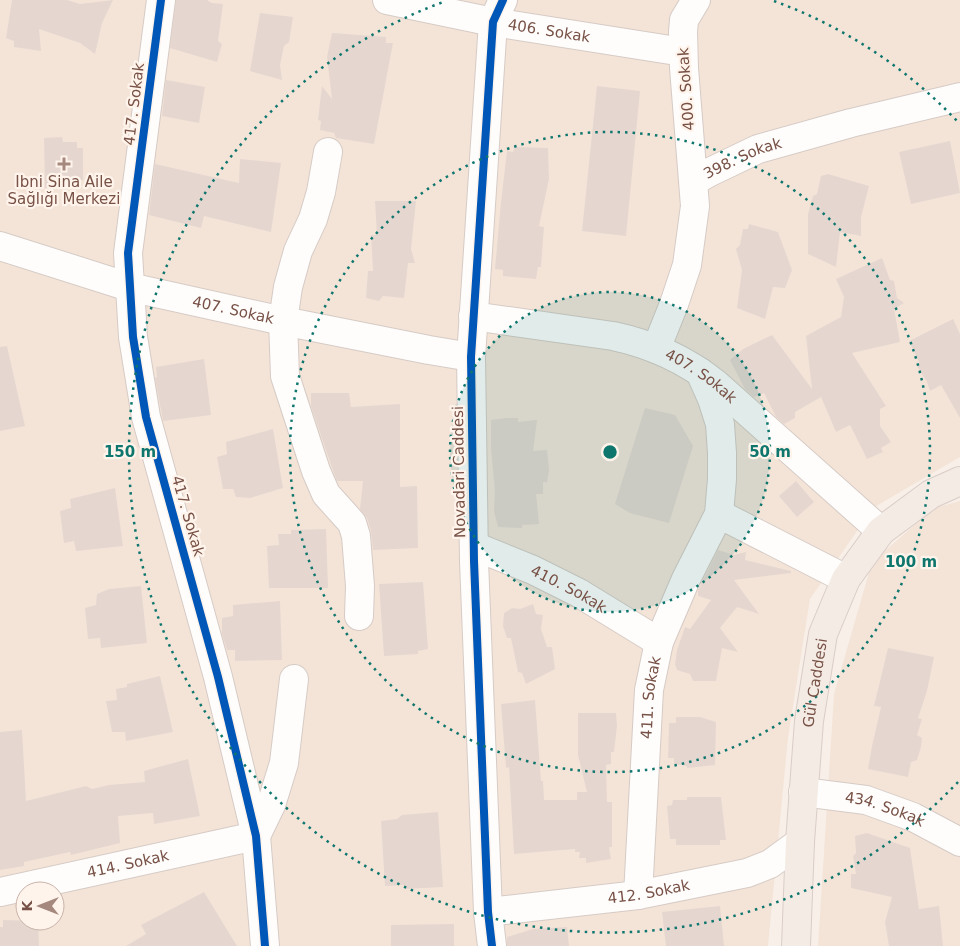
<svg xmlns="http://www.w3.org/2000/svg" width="960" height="946" font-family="'DejaVu Sans',sans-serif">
  <rect width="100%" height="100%" fill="#f8f0e8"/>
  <path fill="#f4e4d8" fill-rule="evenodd" d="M 0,0 L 960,0 L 960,457 L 873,508 L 810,599 L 788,738 L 768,946 L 0,946 ZM 25,891 L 55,891 L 55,921 L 25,921 Z
    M 960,501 L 960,946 L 818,946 L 834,694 L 872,562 L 934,508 Z"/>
  <path fill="#e5d7d0" d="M 12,0 L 67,0 L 80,4 L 113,0 L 102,23 L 95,54 L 80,43 L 39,29 L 41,51 L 14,47 L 14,41 L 6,38 Z
    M 176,0 L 207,0 L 212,3 L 223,4 L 218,41 L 222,44 L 217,62 L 170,48 Z
    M 260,13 L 293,17 L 289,42 L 284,46 L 280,65 L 282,80 L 250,71 Z
    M 332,33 L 386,37 L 386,43 L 393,43 L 374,144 L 336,138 L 334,133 L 320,130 L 321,121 L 318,120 L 322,86 L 332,99 L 327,57 Z
    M 166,80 L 205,87 L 199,123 L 162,116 Z
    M 597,86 L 640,91 L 626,236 L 582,231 Z
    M 62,137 L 63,142 L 77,142 L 77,148 L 83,148 L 83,180 L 77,180 L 77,187 L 45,188 L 44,138 Z
    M 950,141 L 960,193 L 911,204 L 899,152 Z
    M 515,147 L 548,148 L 549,179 L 539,226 L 544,227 L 541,267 L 538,267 L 536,279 L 503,276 L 503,270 L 495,269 L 501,202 L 507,151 L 513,152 Z
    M 240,159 L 281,163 L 271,232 L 204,216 L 201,228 L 149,215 L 155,164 L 239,183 Z
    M 828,174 L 869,186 L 861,217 L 861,236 L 840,232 L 836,267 L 808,254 L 808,214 L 813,196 L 817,194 L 821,176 Z
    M 375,201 L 416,201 L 411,249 L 415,263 L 408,263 L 404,298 L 383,296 L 379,301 L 366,298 L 368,271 L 373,271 L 371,235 L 377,235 Z
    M 749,224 L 778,232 L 792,270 L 785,288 L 773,287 L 765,319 L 737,308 L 742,270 L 736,249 L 740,245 L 743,229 L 748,229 Z
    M 882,258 L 890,280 L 894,281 L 897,298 L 904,303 L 894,309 L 900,342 L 852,353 L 886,406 L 880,409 L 880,426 L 891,442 L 881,448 L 883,452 L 867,459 L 850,425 L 836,432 L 821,397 L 795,412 L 795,418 L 784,424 L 776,417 L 764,393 L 754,397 L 745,389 L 730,360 L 743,349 L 772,335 L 812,389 L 806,336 L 841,317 L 844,297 L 836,279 Z
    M 953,319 L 960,334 L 960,418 L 941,385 L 930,391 L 927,382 L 917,366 L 919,362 L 909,341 Z
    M 7,346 L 25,426 L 0,431 L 0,347 Z
    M 204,359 L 211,415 L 163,421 L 155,378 L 157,377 L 156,367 Z
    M 311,393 L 349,393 L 351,407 L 400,404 L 400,487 L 417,486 L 418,548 L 373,550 L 371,531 L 367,518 L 360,509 L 363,481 L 337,481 L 331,465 L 311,406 Z
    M 645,408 L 675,415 L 693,446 L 669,523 L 630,513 L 615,504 Z
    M 507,418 L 518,418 L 518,422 L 537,420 L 533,451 L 547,450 L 549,470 L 547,482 L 543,482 L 543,494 L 536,494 L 539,524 L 522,525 L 522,528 L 498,527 L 494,511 L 495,491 L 491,447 L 491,420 Z
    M 273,429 L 283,488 L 250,498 L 236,497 L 233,489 L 223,489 L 217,457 L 227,454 L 226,442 Z
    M 796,481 L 814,502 L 797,517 L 779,496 Z
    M 115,488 L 123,546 L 76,551 L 74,541 L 64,543 L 60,511 L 71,508 L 70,499 Z
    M 326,529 L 328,588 L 269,588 L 267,546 L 279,545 L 278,534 L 291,534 L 291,530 Z
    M 718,550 L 734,555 L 746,552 L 745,560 L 791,571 L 791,573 L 734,580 L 759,614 L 737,607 L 720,628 L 738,652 L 722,648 L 716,681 L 693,681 L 690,674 L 677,670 L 675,664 L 677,650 L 685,627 L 690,629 L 711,600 L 698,596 L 698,590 Z
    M 423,582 L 428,649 L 418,651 L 418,654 L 384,656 L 379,584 Z
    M 141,586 L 147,643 L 101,648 L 100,638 L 88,639 L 85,608 L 96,605 L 97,594 L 109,589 Z
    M 280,601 L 282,660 L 235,661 L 235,650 L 227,650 L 222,634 L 222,618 L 233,616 L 233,605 Z
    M 533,604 L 536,614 L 543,615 L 541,629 L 547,647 L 552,647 L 555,669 L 526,684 L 522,673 L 518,672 L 511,638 L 507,638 L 503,626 L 504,613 L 512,608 L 520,609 Z
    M 888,648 L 934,657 L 927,691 L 918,718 L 922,719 L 917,735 L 922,738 L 921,747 L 917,760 L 911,762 L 908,777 L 868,769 L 872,746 L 881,707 L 874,706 Z
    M 160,676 L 173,732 L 126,741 L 125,732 L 112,732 L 106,701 L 117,700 L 116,689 L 127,687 L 127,684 Z
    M 535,700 L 541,781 L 543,781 L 544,800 L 577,800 L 577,792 L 587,792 L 578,755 L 578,713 L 616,713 L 617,726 L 614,752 L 611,752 L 611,764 L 606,765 L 607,802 L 612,802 L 612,847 L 609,847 L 611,859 L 586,863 L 586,858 L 579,858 L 580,852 L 575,852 L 575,849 L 514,854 L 509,767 L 506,768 L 501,704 Z
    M 676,717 L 700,717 L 716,722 L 715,765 L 687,768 L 687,766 L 674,764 L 674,758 L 668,758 L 669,723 L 676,723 Z
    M 22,730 L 26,801 L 86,786 L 92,789 L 109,785 L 145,782 L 144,771 L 188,759 L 200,816 L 154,824 L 153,813 L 118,816 L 120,843 L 71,855 L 70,852 L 24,862 L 24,866 L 0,870 L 0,732 Z
    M 687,797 L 721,797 L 726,840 L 720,840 L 720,845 L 676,845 L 676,839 L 670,839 L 667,806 L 672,805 L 673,800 L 687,800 Z
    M 438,812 L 443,887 L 404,889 L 404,885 L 385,886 L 381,821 L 397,819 L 402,815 Z
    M 867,833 L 910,848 L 919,909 L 939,906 L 943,946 L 889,946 L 885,922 L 892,897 L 851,888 L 851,874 L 856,874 L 853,856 L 856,853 L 855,836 Z
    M 204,892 L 237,946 L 126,946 L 146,934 L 141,925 Z
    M 720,906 L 724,946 L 666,946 L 662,912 Z
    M 3,920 L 38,921 L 39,946 L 0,946 L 0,927 L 3,927 Z
    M 454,924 L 454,946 L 391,946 L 391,925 Z
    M 567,927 L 569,946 L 507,946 L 507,937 L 533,929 Z"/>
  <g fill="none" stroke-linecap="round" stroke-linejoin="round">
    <g stroke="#d6cbc5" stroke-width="30">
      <g id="minor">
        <path d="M 161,0 L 128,253 L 133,337 L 146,417 L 218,677 L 256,836 L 265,946"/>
        <path id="s1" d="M 387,0 L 493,22 L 683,52"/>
        <path d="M 328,152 L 321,192 L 313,219 L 298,251 L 288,287 L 283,321 L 285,376 L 316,471 L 326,494 L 352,523 L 356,536 L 360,586 L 359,616"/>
        <path id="s2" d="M 694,181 L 710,172 L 758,149 L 851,123 L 960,97"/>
        <path id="s3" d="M 0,246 L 129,287 L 283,321 L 429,350 L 471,357"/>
        <path id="s4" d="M 473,316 L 613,336 C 651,344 686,360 716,384 L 881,531"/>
        <path d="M 656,349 L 674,304 L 687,265 L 695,206 L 684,68 L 683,32 L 684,20 L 696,0"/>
        <path d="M 719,514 L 846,579"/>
        <path id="s5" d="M 474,546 L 533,570 L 579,593 L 659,642"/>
        <path id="s6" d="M 803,792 L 866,800 L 913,817 L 960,842"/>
        <path id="s7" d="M 0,892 L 256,836 L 271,805 L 284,763 L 294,679"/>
        <path id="s8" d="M 638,895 L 649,690 L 659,642 L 686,579 L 719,514 L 722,479 L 722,453 L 720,424 L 712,399 L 700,372"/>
        <path id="s9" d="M 488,912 L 638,895 L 747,873 L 770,864 L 800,842"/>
        <path d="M 492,946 L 488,912 L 474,561 L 471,357 L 493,22 L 503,0"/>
      </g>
    </g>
    <g stroke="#dacdc8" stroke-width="30">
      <g id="major">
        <path id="s10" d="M 796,946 L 800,842 L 809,721 L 823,634 L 846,579 L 881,531 L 931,494 L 960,481"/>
      </g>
    </g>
    <use href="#minor" stroke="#fefdfc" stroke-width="28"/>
    <use href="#major" stroke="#f3ebe4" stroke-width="28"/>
    <g stroke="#fff4eb" stroke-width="11">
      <path id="cycleway" d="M 161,0 L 128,253 L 133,337 L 146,417 L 218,677 L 256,836 L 265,946
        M 492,946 L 488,912 L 474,561 L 471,357 L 493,22 L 503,0"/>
    </g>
    <use href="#cycleway" stroke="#0057b8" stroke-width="8"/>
  </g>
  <circle cx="610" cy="452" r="160" fill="#0f766e" fill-opacity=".12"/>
  <g fill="none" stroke="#0f766e" stroke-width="2.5" stroke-dasharray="2.5 5">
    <circle cx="610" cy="452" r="160"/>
    <circle cx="610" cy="452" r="320"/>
    <path d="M958 782A480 480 0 1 1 446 1M774 1A480 480 0 0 1 958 122"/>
  </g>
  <path fill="#a5897f" stroke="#fff4eb" stroke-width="2" d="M61.5 156.5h5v5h5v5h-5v5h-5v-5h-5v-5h5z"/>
  <g text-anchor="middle" stroke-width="4.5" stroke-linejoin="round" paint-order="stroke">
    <g font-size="15" fill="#785146" stroke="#fff4eb">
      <text dy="5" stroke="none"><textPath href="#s1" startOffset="165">406. Sokak</textPath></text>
      <text transform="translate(686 89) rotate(-94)" y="5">400. Sokak</text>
      <text transform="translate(134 104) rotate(-83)" y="5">417. Sokak</text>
      <text dy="5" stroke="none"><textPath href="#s2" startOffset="54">398. Sokak</textPath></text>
      <text dy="5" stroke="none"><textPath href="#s3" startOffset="242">407. Sokak</textPath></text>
      <text dy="5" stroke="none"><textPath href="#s4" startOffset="239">407. Sokak</textPath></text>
      <text transform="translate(459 472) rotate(-91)" y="5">Novadari Caddesi</text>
      <text transform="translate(188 516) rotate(74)" y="5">417. Sokak</text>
      <text dy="5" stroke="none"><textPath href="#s5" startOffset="104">410. Sokak</textPath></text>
      <text dy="5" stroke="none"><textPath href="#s10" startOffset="264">Gül Caddesi</textPath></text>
      <text dy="5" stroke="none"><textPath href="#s8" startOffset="198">411. Sokak</textPath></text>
      <text dy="5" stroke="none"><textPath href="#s6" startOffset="84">434. Sokak</textPath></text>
      <text dy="5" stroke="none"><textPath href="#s7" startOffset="131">414. Sokak</textPath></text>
      <text dy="5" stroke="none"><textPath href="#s9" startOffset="162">412. Sokak</textPath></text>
    </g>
    <g font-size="15" fill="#785146" stroke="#fff4eb">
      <text x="64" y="187">Ibni Sina Aile<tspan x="64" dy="17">Sağlığı Merkezi</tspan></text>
    </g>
  </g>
  <circle cx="610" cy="452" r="8" fill="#0f766e" stroke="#fff4eb" stroke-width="2.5"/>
  <g font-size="15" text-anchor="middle" font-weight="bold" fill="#0f766e" stroke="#fff4eb" stroke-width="4.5" stroke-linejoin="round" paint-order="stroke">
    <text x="770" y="457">50 m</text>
    <text x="130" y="457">150 m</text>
    <text x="911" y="567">100 m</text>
  </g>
  <g transform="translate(40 906) rotate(270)"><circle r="24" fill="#fff4eb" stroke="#c9b3a9"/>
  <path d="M0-4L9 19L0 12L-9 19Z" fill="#a5897f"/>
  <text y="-8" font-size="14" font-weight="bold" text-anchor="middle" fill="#785146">K</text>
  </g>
</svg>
